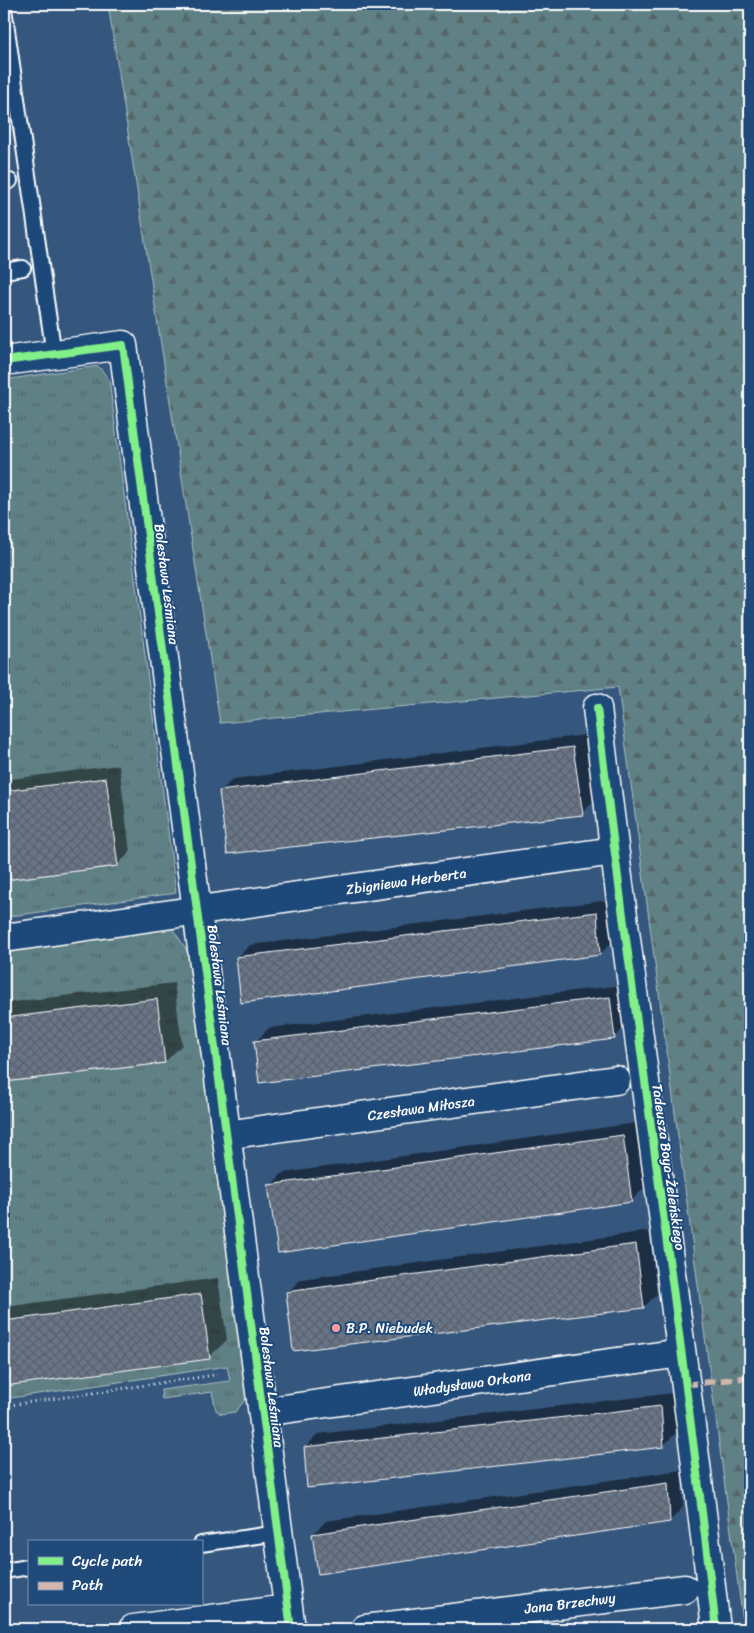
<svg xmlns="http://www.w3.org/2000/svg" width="754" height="1633" font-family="Sriracha,sans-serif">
  <defs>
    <pattern id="grass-tufts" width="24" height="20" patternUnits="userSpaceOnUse" patternTransform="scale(1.25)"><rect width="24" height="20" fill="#5e8084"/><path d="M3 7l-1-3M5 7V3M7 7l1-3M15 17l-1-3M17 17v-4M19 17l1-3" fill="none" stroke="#556668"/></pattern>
    <pattern id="forest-firs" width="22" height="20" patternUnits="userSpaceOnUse" patternTransform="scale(1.25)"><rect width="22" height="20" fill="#5e8084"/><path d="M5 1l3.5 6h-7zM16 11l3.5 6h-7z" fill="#556668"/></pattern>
    <pattern id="building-cross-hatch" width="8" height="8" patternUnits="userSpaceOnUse" patternTransform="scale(1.25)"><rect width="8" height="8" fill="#687587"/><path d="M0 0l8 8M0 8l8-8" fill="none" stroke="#5a606a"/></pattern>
  </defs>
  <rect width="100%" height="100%" fill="#35577e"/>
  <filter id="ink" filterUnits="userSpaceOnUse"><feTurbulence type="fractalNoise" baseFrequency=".02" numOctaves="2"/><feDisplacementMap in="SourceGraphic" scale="10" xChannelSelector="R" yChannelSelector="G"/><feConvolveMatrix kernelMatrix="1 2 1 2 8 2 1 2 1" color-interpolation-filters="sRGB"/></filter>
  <g filter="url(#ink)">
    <path fill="url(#grass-tufts)" stroke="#aec0c2" d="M 98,366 L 109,379 L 176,893 L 4,917 L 4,880 L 118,866 L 106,778 L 4,791 L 4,380 Z
      M 167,921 L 187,950 L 249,1391 L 245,1400 L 235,1412 L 221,1414 L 216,1410 L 212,1392 L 162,1399 L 161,1390 L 230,1381 L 227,1366 L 4,1399 L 4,1386 L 210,1358 L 201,1294 L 4,1321 L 4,1082 L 165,1063 L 157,999 L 4,1018 L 4,943 Z"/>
    <path fill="url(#forest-firs)" stroke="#aec0c2" d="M 108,4 L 750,4 L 750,1629 L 744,1629 L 618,687 L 220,723 Z"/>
    <path fill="#0007" d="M 586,735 L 595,800 L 582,813 L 220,792 L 233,779 Z
      M 119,765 L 130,852 L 117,865 L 4,879 L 4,780 Z
      M 610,900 L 613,941 L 600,954 L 237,958 L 250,945 Z
      M 174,983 L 182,1045 L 165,1062 L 4,1081 L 4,1003 Z
      M 622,985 L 627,1025 L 614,1038 L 256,1041 L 269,1028 Z
      M 636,1123 L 644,1188 L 631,1201 L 270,1186 L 283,1173 Z
      M 649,1231 L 657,1294 L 644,1307 L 294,1350 L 288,1292 L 301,1279 Z
      M 218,1278 L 227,1340 L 209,1357 L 4,1385 L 4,1307 Z
      M 674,1393 L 676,1433 L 663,1446 L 305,1447 L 318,1434 Z
      M 681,1470 L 683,1507 L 670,1521 L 313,1534 L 326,1521 Z
      M 701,1622 L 701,1629 L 649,1629 Z
      M 270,1627 L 271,1629 L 252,1629 Z"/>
    <path fill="url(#building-cross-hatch)" stroke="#fff" d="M 573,747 L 583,815 L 227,854 L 219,791 Z
      M 106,778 L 118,866 L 4,880 L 4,791 Z
      M 597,912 L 600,955 L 241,1003 L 236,957 Z
      M 610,997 L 615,1039 L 259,1083 L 254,1041 Z
      M 157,999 L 165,1063 L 4,1082 L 4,1018 Z
      M 623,1135 L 632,1202 L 278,1253 L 268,1185 Z
      M 636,1244 L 644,1308 L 293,1351 L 286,1292 Z
      M 201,1294 L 210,1359 L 4,1386 L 4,1321 Z
      M 661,1406 L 664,1447 L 307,1488 L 304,1447 Z
      M 668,1483 L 670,1522 L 318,1574 L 312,1534 Z"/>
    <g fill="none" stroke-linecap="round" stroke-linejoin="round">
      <g stroke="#fff" stroke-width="18">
        <path id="lane" d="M 4,9 L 54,355
          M 4,181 L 10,181
          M 4,271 L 23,268
          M 201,1544 L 278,1533
          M 4,1571 L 29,1567"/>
      </g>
      <g stroke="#fff" stroke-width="31">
        <path id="street" d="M 4,361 L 123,345 L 291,1629
          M 597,708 C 633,1016 681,1322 716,1629
          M 4,938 L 614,851
          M 226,1135 L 616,1080
          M 263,1412 L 681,1353
          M 133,1629 L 288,1609
          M 365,1629 L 685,1589"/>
      </g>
      <path stroke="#fff" stroke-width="3" stroke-dasharray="1 4" stroke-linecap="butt" d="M 4,1406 L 221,1374"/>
      <use href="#lane" stroke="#1f4a7a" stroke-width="14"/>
      <use href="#street" stroke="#1f4a7a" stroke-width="28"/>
      <path stroke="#d1b7ad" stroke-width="6" stroke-dasharray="12 6" stroke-linecap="butt" d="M 685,1385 L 750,1377"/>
      <g stroke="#1f4a7a" stroke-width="11">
        <path id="cycleway" d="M 4,361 L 123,345 L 291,1629
          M 597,708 C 633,1016 681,1322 716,1629"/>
      </g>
      <use href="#cycleway" stroke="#82f089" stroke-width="8"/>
    </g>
  </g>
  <circle fill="#ff9aa2" stroke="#1f4a7a" stroke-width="2" cx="336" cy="1328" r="5"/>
  <g text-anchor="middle" stroke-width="4" stroke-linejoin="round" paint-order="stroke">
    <g font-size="14" fill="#fff" stroke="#1f4a7a">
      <text transform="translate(167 584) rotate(83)" y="5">Bolesława Leśmiana</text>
      <text transform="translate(406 881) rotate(-8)" y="5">Zbigniewa Herberta</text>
      <text transform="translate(220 985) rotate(83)" y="5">Bolesława Leśmiana</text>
      <text transform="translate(421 1108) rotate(-8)" y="5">Czesława Miłosza</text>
      <text transform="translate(669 1167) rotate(82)" y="5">Tadeusza Boya-Żeleńskiego</text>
      <text transform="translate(472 1383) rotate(-8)" y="5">Władysława Orkana</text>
      <text transform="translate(272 1387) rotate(83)" y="5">Bolesława Leśmiana</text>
      <text transform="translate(570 1603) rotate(-7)" y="5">Jana Brzechwy</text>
    </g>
    <g font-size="14" fill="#fff" stroke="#1f4a7a" text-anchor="start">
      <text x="346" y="1333">B.P. Niebudek</text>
    </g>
  </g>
  <rect width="754" height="1633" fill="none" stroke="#1f4a7a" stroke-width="20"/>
  <rect x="10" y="10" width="734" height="1613" fill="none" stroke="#fff" stroke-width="2" filter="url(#ink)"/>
  <rect x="28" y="1540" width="175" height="65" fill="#1f4a7a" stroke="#7992af"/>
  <rect x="38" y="1557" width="25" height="8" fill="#82f089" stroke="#7992af"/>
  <text x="72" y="1566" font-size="15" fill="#ffffff">Cycle path</text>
  <rect x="38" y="1582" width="25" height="8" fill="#d1b7ad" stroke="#7992af"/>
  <text x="72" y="1590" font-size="15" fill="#ffffff">Path</text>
</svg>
